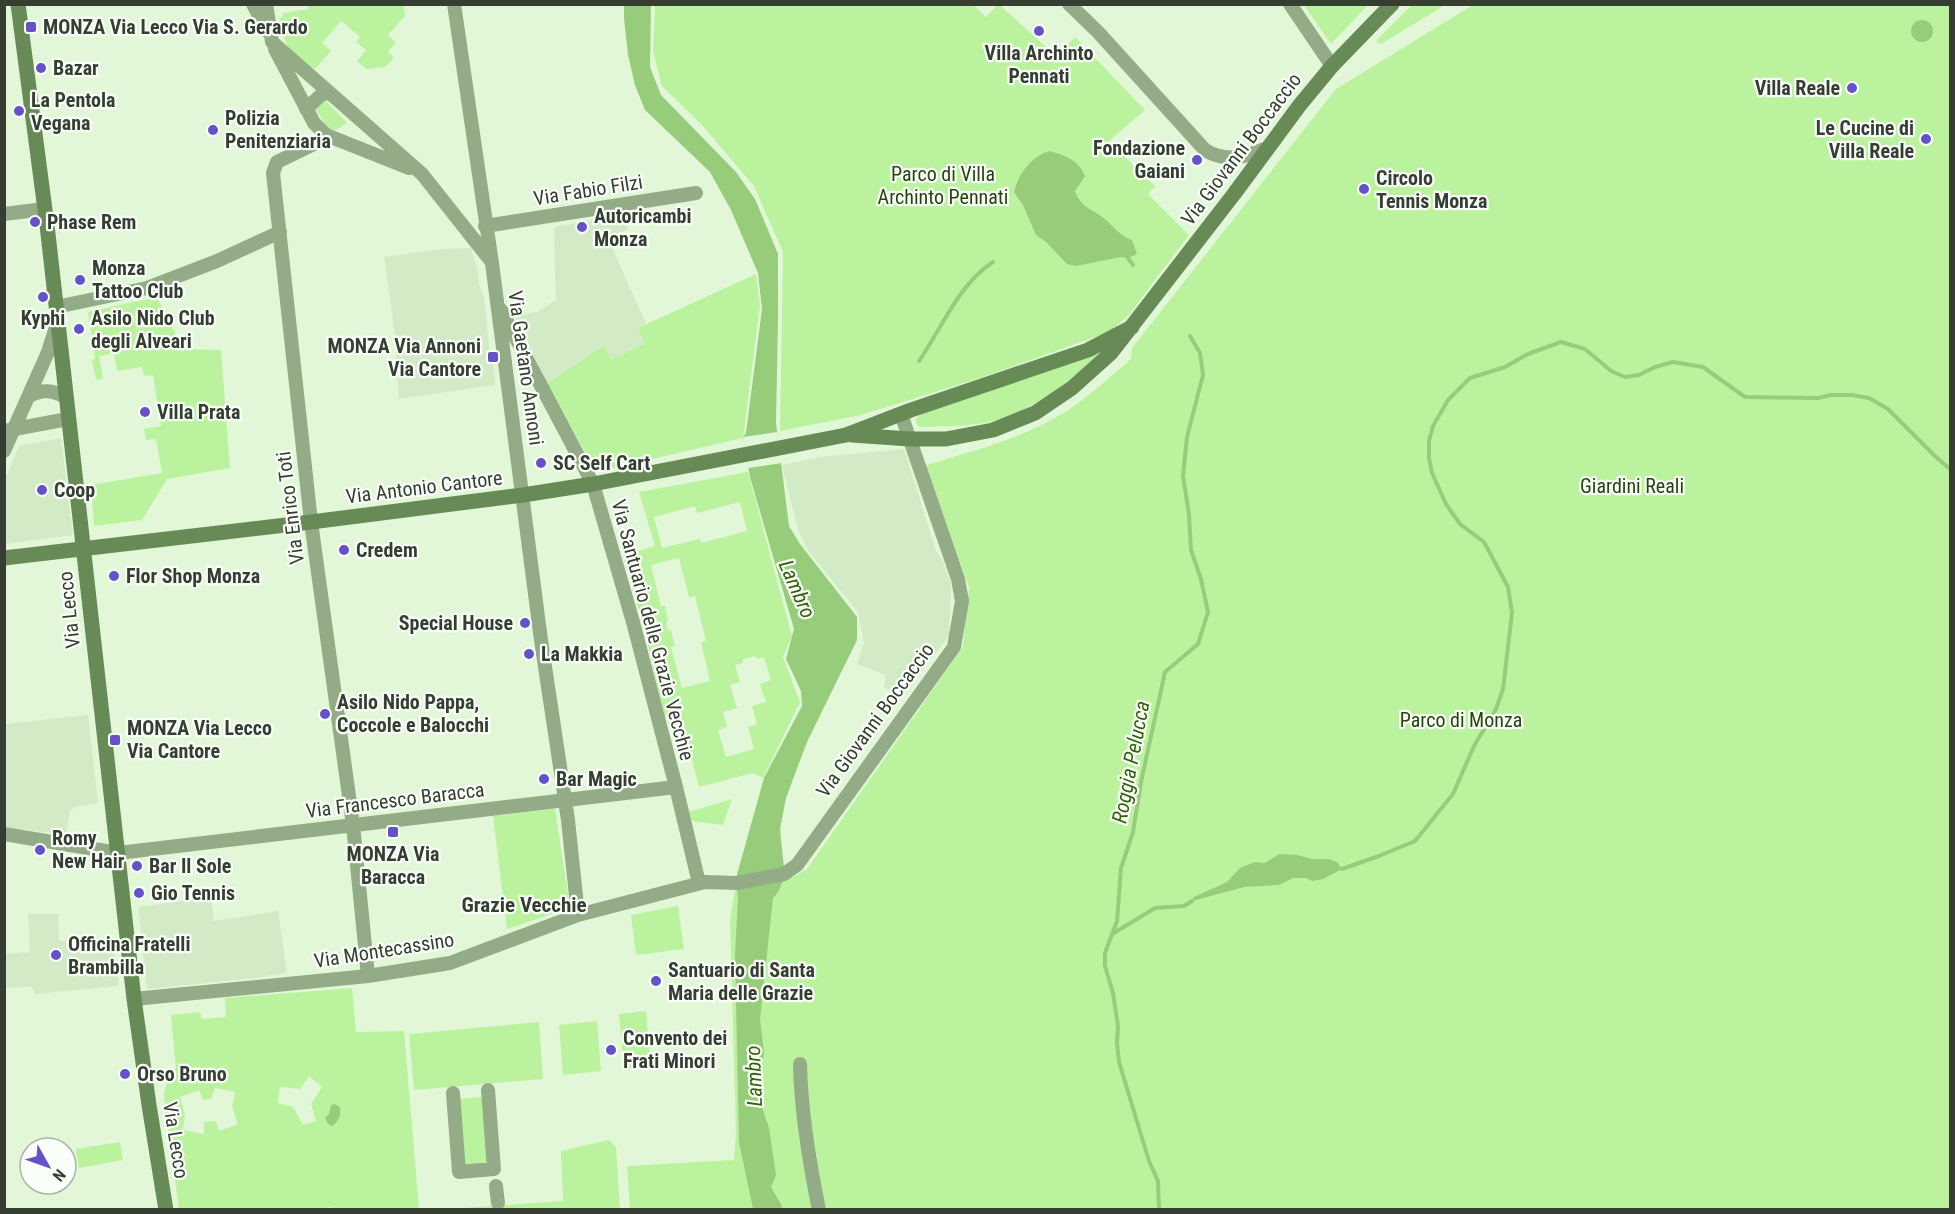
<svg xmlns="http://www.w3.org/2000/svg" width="1955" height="1214" font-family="'Roboto Condensed',sans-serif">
  <rect width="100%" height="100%" fill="#e2f7d8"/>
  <path fill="#d2ebc6" d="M 623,215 L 628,229 L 608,238 L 646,324 L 638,329 L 644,344 L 612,359 L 603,346 L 547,383 L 515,316 L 537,312 L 556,300 L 554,227 Z
    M 471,248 L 478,271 L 479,285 L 484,296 L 490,356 L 493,361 L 495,385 L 399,399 L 394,328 L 384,257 L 441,249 Z
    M 61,438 L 73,535 L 5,544 L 5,479 L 19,446 Z
    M 904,449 L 936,551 L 942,559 L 951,584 L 949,636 L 902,697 L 884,687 L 886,675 L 857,664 L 864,643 L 858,612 L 809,552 L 799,533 L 782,465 L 821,457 Z
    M 88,715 L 98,803 L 75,807 L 70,811 L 66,835 L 5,827 L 5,724 Z
    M 211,897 L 214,921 L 278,911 L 287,973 L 255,978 L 147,989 L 138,907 Z
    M 28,914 L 58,914 L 59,941 L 113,940 L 119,986 L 35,994 L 32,987 L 5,988 L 5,954 L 30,952 Z"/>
  <path fill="#bbf29e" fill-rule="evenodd" d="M 972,4 L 986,17 L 997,5 L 1000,5 L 1057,57 L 1075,37 L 1145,110 L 1109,141 L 1155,186 L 1148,194 L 1189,235 L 1128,316 L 1109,332 L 980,378 L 861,415 L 780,431 L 783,252 L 754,186 L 701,124 L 662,86 L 653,52 L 655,5 Z
    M 308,5 L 404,5 L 405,16 L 388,35 L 396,43 L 388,51 L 394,58 L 385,67 L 366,69 L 357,61 L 366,50 L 356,42 L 360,37 L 341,21 L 322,43 L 331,51 L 315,69 L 289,52 L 279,21 L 284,13 L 308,9 Z
    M 1304,5 L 1368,5 L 1331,44 Z
    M 1412,5 L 1445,5 L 1381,44 L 1377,42 L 1377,40 Z
    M 1473,5 L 1950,5 L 1950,1209 L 630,1210 L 627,1166 L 734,1160 L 736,1133 L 730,920 L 735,890 L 794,877 L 807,869 L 963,647 L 969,587 L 933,488 L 926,465 C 976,450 1028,437 1071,408 C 1092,394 1112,375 1131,359 L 1132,348 L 1336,89 Z
    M 325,100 L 347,123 L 331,133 L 314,107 Z
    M 756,274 L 760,305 L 743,438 L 596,472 L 547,383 L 603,346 L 612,359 L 644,344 L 638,328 Z
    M 157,297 L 183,349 L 221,350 L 230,468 L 167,479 L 142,520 L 94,526 L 91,485 L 162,473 L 156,439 L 146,440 L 144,429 L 161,426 L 153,375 L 144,376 L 142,367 L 117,371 L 114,353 L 99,356 L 103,379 L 96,380 L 92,360 L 95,359 L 88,312 Z
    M 1112,344 C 1081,373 1038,408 997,420 C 973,427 944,426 919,427 L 916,423 L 916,418 L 921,414 Z
    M 748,472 L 792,636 L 783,657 L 800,702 L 763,778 L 752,773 L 699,787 L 680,712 L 664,716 L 646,637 L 659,633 L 656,622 L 643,625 L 623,555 L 655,546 L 639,492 ZM 740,502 L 747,531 L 701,543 L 700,539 L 662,548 L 654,517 L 695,506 L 697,513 ZM 679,558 L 689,597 L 695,596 L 706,641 L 701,642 L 710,681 L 682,688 L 671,647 L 675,646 L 671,630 L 668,630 L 666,622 L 668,621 L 665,606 L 661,606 L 651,565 ZM 756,656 L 757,659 L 764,657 L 771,680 L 760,684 L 766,702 L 752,706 L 757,724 L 748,727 L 754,749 L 726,757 L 718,730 L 727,727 L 723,712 L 737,708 L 730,685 L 740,682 L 735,665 L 743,663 L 743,659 Z
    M 732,799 L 723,825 L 692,821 L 689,812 Z
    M 555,809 L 570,908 L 507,929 L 493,816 Z
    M 678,906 L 684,949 L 636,955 L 631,915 Z
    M 352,988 L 356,1032 L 404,1031 L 419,1209 L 332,1210 L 331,1207 L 314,1210 L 179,1209 L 164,1095 L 167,1082 L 166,1070 L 176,1069 L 171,1015 L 200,1012 L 202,1019 L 226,1017 L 225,998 ZM 309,1076 L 322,1087 L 311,1104 L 316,1121 L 303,1125 L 293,1107 L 278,1103 L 280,1087 L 300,1089 ZM 215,1088 L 235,1092 L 232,1107 L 238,1124 L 219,1131 L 216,1121 L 204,1122 L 204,1134 L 183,1130 L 185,1114 L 180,1097 L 199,1090 L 203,1100 L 211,1099 Z
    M 646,1011 L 651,1067 L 624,1069 L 619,1014 Z
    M 597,1021 L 601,1071 L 563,1075 L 559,1025 Z
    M 539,1022 L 543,1079 L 414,1090 L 409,1034 Z
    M 491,1096 L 498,1172 L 457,1175 L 450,1100 Z
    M 609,1140 L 616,1147 L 620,1209 L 434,1210 L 563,1201 L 561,1151 Z
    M 120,1142 L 123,1160 L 79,1168 L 76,1149 Z"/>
  <path fill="#97cd7a" d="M 624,5 L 651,5 L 650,67 L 661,95 L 736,172 L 755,199 L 778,254 L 778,322 L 776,423 L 789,526 L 800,544 L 857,617 L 857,640 L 807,742 L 786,798 L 780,829 L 785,878 C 780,886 780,891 773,898 L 760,1019 L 764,1053 L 758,1095 L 769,1128 L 776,1175 L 771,1187 L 782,1206 L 781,1209 L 753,1209 L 739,1142 L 735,955 L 738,898 L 736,878 L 764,778 L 802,706 L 801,691 L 786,659 L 794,629 L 750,477 L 743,437 L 746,433 L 762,309 L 758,273 L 731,210 L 710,172 L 645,110 L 635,85 L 628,55 L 624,18 Z
    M1911 31a11 11 0 1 1 22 0a11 11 0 1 1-22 0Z
    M 1049,151 C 1064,155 1079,160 1085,176 L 1075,191 C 1082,210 1093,208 1106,220 C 1115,228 1120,236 1132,240 L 1137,254 L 1128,258 L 1121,257 L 1076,266 L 1067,264 L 1046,242 L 1036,235 L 1023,205 L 1014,192 C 1018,174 1031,157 1049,151 Z
    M 1279,854 L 1297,855 L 1313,859 L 1328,859 L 1337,862 L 1342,869 L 1323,879 L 1312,881 L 1306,878 L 1293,878 L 1279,885 L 1244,887 L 1192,901 L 1194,897 L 1227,882 L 1240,868 L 1255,862 L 1265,863 Z
    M 335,1104 L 340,1107 C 341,1116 339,1121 332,1126 L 328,1124 L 325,1118 L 329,1114 L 331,1105 Z"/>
  <path fill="#e2f7d8" d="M 777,432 L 782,463 L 748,468 L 743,437 Z"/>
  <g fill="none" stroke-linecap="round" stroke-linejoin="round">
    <path stroke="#97cd7a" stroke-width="4" d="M 1128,258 L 1133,265
      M 919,361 C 942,328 958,285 993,262
      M 1342,869 L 1379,856 L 1415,841 L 1453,794 L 1474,746 L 1496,709 L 1503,689 L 1512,613 L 1508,587 L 1484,542 L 1460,524 L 1446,504 L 1432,473 L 1429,458 L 1429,441 L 1433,426 L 1448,400 L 1470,378 L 1505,367 L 1528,354 L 1561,342 L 1585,349 L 1611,371 L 1625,377 L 1639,375 L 1655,367 L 1673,362 L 1703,367 L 1745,397 L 1818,398 L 1831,395 L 1852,395 L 1869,398 L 1888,409 L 1936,457 L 1950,469
      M 1114,933 L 1155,908 L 1184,906 L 1192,901
      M 1159,1210 L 1158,1181 L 1149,1161 L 1119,1062 L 1117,1043 L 1118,1026 L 1113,993 L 1105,966 L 1105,953 L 1117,921 L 1121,868 L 1133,832 L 1141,782 L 1165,672 L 1198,644 L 1208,612 L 1201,579 L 1191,550 L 1189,514 L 1183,476 L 1187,437 L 1203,375 L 1200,353 L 1190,336"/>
    <path stroke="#94ab88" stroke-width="14" d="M 253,4 L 267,31
      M 266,4 L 272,42 L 422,174 L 491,261
      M 454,4 L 492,263 L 541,640 L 568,820 L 578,915
      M 1069,4 L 1098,32 L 1205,150 C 1226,163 1246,157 1267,148
      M 1290,4 L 1332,66
      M 275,49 L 314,123 L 326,135 L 409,168
      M 306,109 L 322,94 L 330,93
      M 326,135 L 314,144 L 277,162 L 273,173 L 311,522 L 353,825 L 368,976
      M 4,214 L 44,209
      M 485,226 L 696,193
      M 56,307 L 147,288 L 217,261 L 280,232
      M 501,310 L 593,484 L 633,622 L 676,787 L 699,883
      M 29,396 C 43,389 52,390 66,397
      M 9,430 L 68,419
      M 4,451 L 48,352 L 57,324
      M 4,834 L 118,853 L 676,787
      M 134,999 L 368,976 L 450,963 L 578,915 L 705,882 L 737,883 L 784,874 L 797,865 L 954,647 L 962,601 L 958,579 L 901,414
      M 800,1064 C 801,1113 809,1161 819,1210
      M 453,1093 L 459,1172 L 494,1169 L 488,1090
      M 496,1186 L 498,1203"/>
    <path stroke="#678a56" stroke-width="15" d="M 18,4 L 47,225 L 134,999 L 149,1105 L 166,1210
      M 852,435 L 910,439 L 946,439 L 993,430 L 1035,413 L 1072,388 L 1111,353 L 1234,194 L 1299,106 L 1332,66 L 1392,4
      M 4,558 L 311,522 L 523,495 L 593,484 L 846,435 L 911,410 L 1088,350 L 1132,327"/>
  </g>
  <g fill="#6552cb" stroke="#fafef8" stroke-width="2">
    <rect x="25" y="21" width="12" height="12" rx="3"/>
    <circle cx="1039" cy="31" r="6"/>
    <circle cx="41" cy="68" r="6"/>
    <circle cx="1852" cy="88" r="6"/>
    <circle cx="19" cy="111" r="6"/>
    <circle cx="213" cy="130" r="6"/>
    <circle cx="1926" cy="139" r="6"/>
    <circle cx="1197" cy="160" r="6"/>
    <circle cx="1364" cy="189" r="6"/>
    <circle cx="35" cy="222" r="6"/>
    <circle cx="582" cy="227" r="6"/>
    <circle cx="80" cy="280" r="6"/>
    <circle cx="43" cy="297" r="6"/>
    <circle cx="79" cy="329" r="6"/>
    <rect x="487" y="351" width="12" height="12" rx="3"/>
    <circle cx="145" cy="412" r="6"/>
    <circle cx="541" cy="463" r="6"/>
    <circle cx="42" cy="490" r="6"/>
    <circle cx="344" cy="550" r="6"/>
    <circle cx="114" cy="576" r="6"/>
    <circle cx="525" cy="623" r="6"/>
    <circle cx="529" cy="654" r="6"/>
    <circle cx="325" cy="714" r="6"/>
    <rect x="109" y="734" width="12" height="12" rx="3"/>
    <circle cx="544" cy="779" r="6"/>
    <rect x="387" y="826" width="12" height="12" rx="3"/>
    <circle cx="40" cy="850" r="6"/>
    <circle cx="137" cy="866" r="6"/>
    <circle cx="139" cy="893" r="6"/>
    <circle cx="56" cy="955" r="6"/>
    <circle cx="656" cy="981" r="6"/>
    <circle cx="611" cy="1050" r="6"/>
    <circle cx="125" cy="1074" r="6"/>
  </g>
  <g text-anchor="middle" stroke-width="4.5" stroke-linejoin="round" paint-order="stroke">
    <g font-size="20" font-weight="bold" fill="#363e32" stroke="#fafef8" text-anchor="start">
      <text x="43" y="34">MONZA Via Lecco Via S. Gerardo</text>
      <text x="1039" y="60" text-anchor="middle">Villa Archinto<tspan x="1039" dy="23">Pennati</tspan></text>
      <text x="53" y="75">Bazar</text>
      <text x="1840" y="95" text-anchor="end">Villa Reale</text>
      <text x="31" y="107">La Pentola<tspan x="31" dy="23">Vegana</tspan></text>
      <text x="225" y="125">Polizia<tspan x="225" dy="23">Penitenziaria</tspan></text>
      <text x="1914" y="135" text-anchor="end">Le Cucine di<tspan x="1914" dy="23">Villa Reale</tspan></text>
      <text x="1185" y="155" text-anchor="end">Fondazione<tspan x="1185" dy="23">Gaiani</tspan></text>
      <text x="1376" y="185">Circolo<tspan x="1376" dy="23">Tennis Monza</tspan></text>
      <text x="594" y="223">Autoricambi<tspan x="594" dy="23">Monza</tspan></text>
      <text x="47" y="229">Phase Rem</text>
      <text x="92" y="275">Monza<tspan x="92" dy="23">Tattoo Club</tspan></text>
      <text x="43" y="325" text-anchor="middle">Kyphi</text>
      <text x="91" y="325">Asilo Nido Club<tspan x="91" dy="23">degli Alveari</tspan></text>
      <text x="481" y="353" text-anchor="end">MONZA Via Annoni<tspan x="481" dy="23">Via Cantore</tspan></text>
      <text x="157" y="419">Villa Prata</text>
      <text x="553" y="470">SC Self Cart</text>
      <text x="54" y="497">Coop</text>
      <text x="356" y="557">Credem</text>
      <text x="126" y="583">Flor Shop Monza</text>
      <text x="513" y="630" text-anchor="end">Special House</text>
      <text x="541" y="661">La Makkia</text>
      <text x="337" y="709">Asilo Nido Pappa,<tspan x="337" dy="23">Coccole e Balocchi</tspan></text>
      <text x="127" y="735">MONZA Via Lecco<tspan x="127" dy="23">Via Cantore</tspan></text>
      <text x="556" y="786">Bar Magic</text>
      <text x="52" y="845">Romy<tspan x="52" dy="23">New Hair</tspan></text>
      <text x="393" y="861" text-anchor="middle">MONZA Via<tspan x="393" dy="23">Baracca</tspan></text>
      <text x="149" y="873">Bar Il Sole</text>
      <text x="151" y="900">Gio Tennis</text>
      <text x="68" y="951">Officina Fratelli<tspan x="68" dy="23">Brambilla</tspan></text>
      <text x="668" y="977">Santuario di Santa<tspan x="668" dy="23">Maria delle Grazie</tspan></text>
      <text x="623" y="1045">Convento dei<tspan x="623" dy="23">Frati Minori</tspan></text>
      <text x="137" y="1081">Orso Bruno</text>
    </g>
    <g font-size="20" fill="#363e32" stroke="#fafef8">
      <text transform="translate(1241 149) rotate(-53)" y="7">Via Giovanni Boccaccio</text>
      <text transform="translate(588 190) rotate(-9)" y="7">Via Fabio Filzi</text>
      <text transform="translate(526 368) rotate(82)" y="7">Via Gaetano Annoni</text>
      <text transform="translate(424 487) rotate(-7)" y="7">Via Antonio Cantore</text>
      <text transform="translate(290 508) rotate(-97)" y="7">Via Enrico Toti</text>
      <text transform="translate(69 610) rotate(-96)" y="7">Via Lecco</text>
      <text transform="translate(653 630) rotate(75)" y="7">Via Santuario delle Grazie Vecchie</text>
      <text transform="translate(875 720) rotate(-54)" y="7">Via Giovanni Boccaccio</text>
      <text transform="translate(395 800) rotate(-7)" y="7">Via Francesco Baracca</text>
      <text transform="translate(384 950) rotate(-9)" y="7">Via Montecassino</text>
      <text transform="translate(176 1140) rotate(81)" y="7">Via Lecco</text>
    </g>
    <g font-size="20" fill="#24460c" stroke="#fafef8">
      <text x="943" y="181">Parco di Villa<tspan x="943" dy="23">Archinto Pennati</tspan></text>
      <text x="1632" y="493">Giardini Reali</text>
      <text x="1461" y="727">Parco di Monza</text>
    </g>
    <g font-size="21" font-style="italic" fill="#32620b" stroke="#fafef8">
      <text transform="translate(797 589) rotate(66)" y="7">Lambro</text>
      <text transform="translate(1131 762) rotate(-79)" y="7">Roggia Pelucca</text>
      <text transform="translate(754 1076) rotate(-92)" y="7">Lambro</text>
    </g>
    <g font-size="21" font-weight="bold" fill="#363e32" stroke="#fafef8">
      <text x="524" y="912">Grazie Vecchie</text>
    </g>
  </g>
  <rect width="1955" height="1214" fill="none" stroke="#363e32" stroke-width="12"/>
  <g transform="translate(48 1166) rotate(130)"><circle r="28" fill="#fafef8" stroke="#acb1a9" stroke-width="1.5"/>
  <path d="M0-4.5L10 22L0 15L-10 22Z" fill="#6552cb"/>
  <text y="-9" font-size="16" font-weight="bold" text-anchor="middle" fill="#363e32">N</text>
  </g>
</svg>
